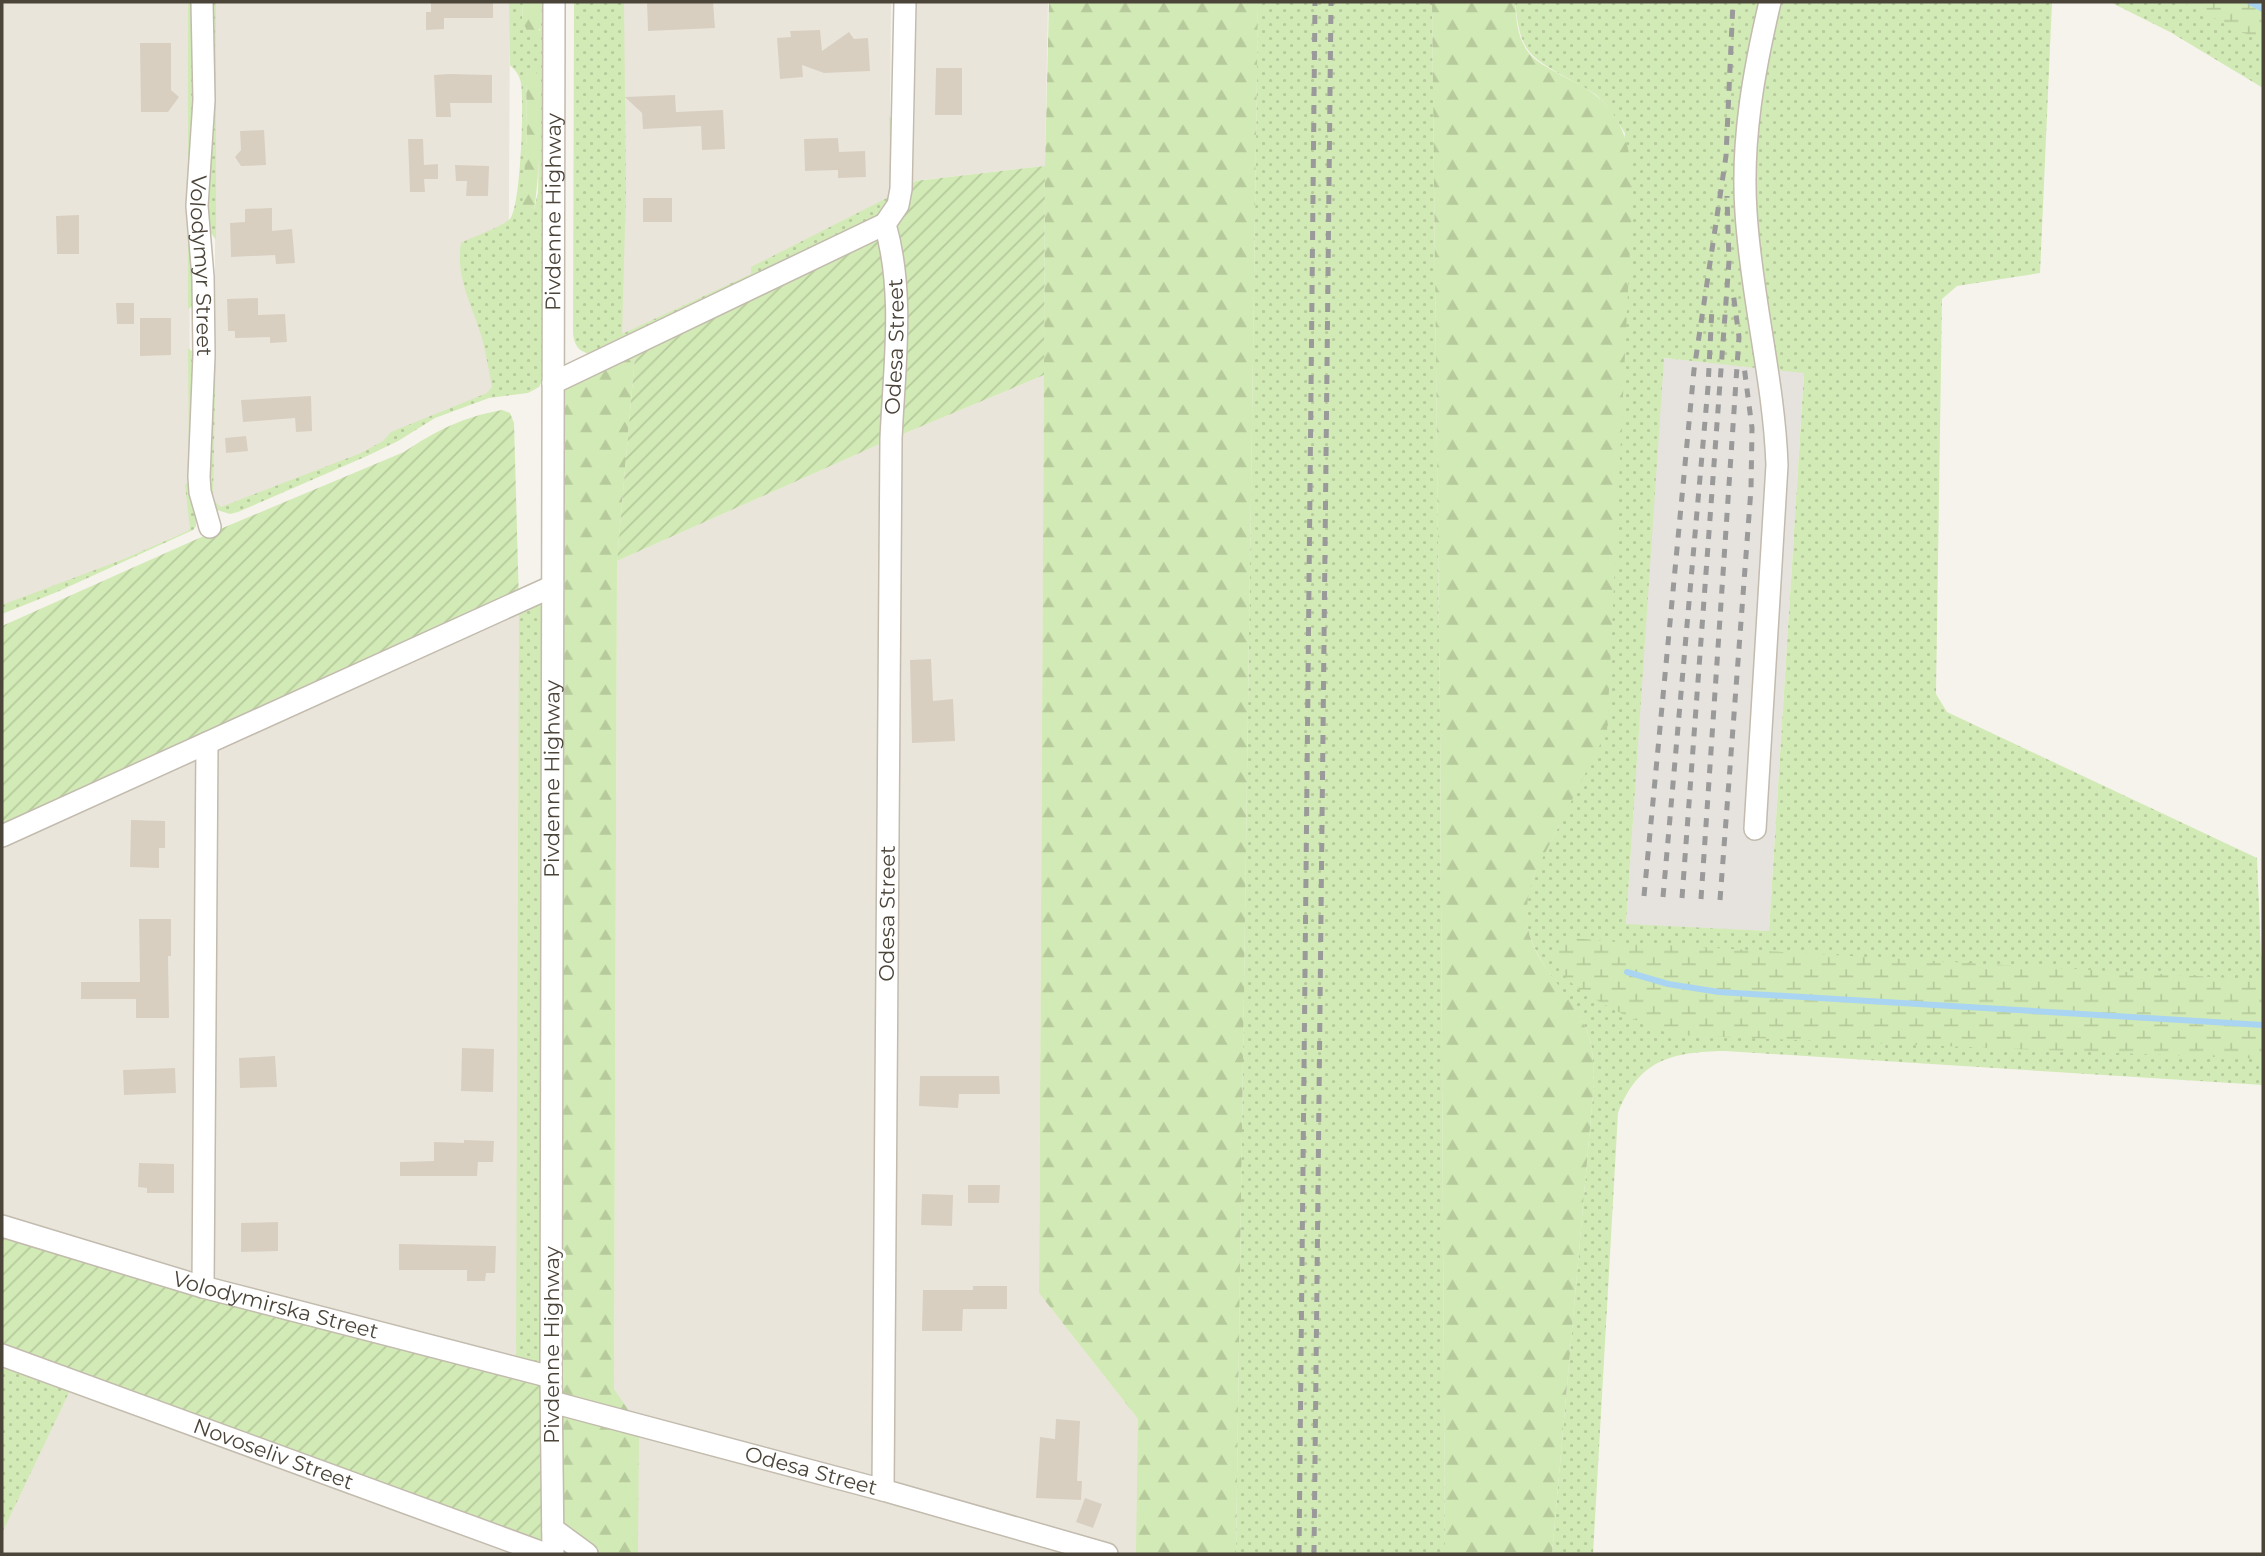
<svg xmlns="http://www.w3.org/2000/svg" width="2265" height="1556" font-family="Montserrat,sans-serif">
  <defs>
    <pattern id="grass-dots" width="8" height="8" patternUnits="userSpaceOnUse" patternTransform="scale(1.75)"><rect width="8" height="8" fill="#d2eab5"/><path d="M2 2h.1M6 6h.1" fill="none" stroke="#b6ca9c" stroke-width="1.8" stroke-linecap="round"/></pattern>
    <pattern id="forest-firs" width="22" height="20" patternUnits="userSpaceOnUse" patternTransform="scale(1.75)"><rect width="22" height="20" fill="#d2eab5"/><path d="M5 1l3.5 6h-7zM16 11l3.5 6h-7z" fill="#b6ca9c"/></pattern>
    <pattern id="wetland-marsh" width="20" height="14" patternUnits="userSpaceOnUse" patternTransform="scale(1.75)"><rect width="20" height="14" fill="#d2eab5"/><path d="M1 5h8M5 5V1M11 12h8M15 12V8" fill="none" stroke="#b6ca9c"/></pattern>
    <pattern id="garden-furrows" width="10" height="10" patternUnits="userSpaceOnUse" patternTransform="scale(1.75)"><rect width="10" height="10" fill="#d2eab5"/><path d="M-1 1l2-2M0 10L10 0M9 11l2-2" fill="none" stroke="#b6ca9c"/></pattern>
  </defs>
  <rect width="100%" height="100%" fill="#f6f3ec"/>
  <path fill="#eae5da" d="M 2,2 L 189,2 L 190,528 L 188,532 L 123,560 L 2,606 Z
    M 215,2 L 510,2 L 508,391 L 445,410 L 362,453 L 221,508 L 213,502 L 212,496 L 215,380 Z
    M 623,2 L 891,2 L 890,129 L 892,192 L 889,199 L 752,274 L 621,337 Z
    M 917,2 L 1048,2 L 1045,166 L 913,181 Z
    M 1044,375 L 1039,1293 L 1138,1419 L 1138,1554 L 553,1554 L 2,1226 L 2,836 L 519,603 L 614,1389 L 617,561 L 891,439 Z
    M 2,1355 L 546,1554 L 2,1554 Z"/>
  <path fill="#e6e2dd" d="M 1663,358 L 1804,372 L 1769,931 L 1626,925 Z"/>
  <path fill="url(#grass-dots)" fill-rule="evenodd" d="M 188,2 L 196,2 L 195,305 L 188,309 Z
    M 208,2 L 216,2 L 216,240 L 209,230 L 204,213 Z
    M 509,2 L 523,2 L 522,20 L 540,31 L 541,2 L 545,2 L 542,381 L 539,387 L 528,393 L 489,398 L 435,418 L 398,441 L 367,456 L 238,512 L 230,514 L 214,509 L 206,495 L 213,351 L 216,348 L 213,496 L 214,501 L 221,507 L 361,453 L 383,441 L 391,432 L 487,393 L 492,387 C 489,371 486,354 482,338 C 473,306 455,278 461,243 C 472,237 502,227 510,219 C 521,205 524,104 521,83 C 519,74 516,71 510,65 ZM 526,80 L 540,93 L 538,192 L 534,210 L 531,207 L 523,209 L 527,131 Z
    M 574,2 L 624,2 L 626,192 L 622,334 L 751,274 L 751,267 L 887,198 L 891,192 L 889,115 L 893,122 L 893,196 L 881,214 L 843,236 L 594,355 C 580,352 575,348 573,334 Z
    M 1258,2 L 1432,2 L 1440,723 L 1445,1554 L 1236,1554 Z
    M 1515,2 L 2052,2 L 2040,273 L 1957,286 L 1942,299 L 1936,694 L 1947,712 L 2257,858 L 2261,956 L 2263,957 L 2263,1085 L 1725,1051 C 1672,1052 1639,1059 1618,1113 L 1593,1554 L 1552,1554 L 1594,1083 C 1593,1064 1594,1042 1584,1025 C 1560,980 1514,946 1529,890 C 1535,868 1548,847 1559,826 L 1625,133 C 1616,119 1608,104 1595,94 C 1588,89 1579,85 1571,80 C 1528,56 1520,52 1515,2 ZM 1664,358 L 1804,373 L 1769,931 L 1626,924 Z
    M 2110,2 L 2263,2 L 2263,88 L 2170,32 Z
    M 188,348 L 194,353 L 196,526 L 193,530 L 57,592 L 2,614 L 2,605 L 124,559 L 188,531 L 190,528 L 185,485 L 189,481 Z
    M 551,587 L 551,1377 L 516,1368 L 519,603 Z
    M 2,1355 L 74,1382 L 2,1533 Z"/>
  <path fill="url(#forest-firs)" d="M 523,2 L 541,2 C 542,14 543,26 536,36 L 529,35 L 522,20 Z
    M 1049,2 L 1258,2 L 1236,1554 L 1136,1554 L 1138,1419 L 1039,1293 L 1045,166 Z
    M 1432,2 L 1515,2 C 1516,18 1517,35 1526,49 C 1533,61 1549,68 1561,75 C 1572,81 1584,86 1594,94 C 1624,116 1631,151 1633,186 L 1607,731 L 1534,875 C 1509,948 1554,967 1584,1025 C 1594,1042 1593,1064 1594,1083 L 1552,1554 L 1445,1554 L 1440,723 Z
    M 535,70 C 546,86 538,188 534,211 L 531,207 L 522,210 L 527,131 L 526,80 L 529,73 Z
    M 636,344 L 617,561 L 614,1389 L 639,1426 L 638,1554 L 553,1554 L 553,383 Z"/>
  <path fill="url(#wetland-marsh)" d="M 2182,2 L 2263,2 L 2263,43 L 2254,38 Z
    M 1573,938 L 1628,943 L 2263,980 L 2263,1059 L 1675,1035 C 1647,1027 1576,995 1560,971 C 1556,964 1555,958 1554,950 L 1560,941 Z"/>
  <path fill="url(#garden-furrows)" d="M 1045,166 L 1044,375 L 891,439 L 617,561 L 636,344 L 867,235 L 901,189 L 915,181 Z
    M 502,410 L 510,413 L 514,423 L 519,603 L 2,836 L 2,626 L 206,535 L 404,452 C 437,430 463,417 502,410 Z
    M 2,1226 L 551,1377 L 553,1554 L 2,1355 Z"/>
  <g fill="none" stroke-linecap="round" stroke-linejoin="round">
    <path stroke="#a9d4f2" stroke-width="6" d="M 2250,2 L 2263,9
      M 1627,972 L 1668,984 L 1719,992 L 2263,1025"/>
  </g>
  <path fill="#d8cfc1" d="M 431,2 L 493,2 L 493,18 L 444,18 L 444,29 L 426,30 L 426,12 L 431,12 Z
    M 647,2 L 713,2 L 715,28 L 648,31 Z
    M 820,30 L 822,51 L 849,32 L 854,39 L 868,38 L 870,71 L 824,73 L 802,65 L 803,77 L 780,79 L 777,38 L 791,37 L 790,31 Z
    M 140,43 L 171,43 L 171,90 L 179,97 L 168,112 L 141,112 Z
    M 936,68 L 962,68 L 962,115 L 935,115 Z
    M 449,74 L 492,75 L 492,103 L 450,103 L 451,117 L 436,117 L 434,75 Z
    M 675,95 L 676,112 L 723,110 L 725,149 L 702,150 L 701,126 L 643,129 L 642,113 L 625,97 Z
    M 264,130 L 266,165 L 241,166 L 235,157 L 241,150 L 240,131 Z
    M 838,138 L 839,152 L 865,151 L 866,177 L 838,178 L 838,170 L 805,171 L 804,139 Z
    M 408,139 L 423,139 L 424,165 L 438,164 L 438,179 L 424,179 L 425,192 L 410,192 Z
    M 455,165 L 489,166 L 488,196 L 466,196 L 467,181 L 456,181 Z
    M 643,198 L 672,198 L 672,222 L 643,222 Z
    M 272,208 L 272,231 L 292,229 L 295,263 L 276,264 L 275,255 L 231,257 L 230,223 L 245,222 L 245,209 Z
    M 79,215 L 79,254 L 57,254 L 56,216 Z
    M 258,298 L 258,315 L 285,314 L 287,342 L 270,343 L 270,337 L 235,338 L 235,331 L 228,331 L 227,299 Z
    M 116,303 L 134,303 L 134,324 L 117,324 Z
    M 140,318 L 171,318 L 171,355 L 140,356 Z
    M 311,396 L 312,431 L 296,432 L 295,418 L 243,422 L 241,400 Z
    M 246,436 L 248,451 L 226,453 L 225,438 Z
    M 931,659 L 933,701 L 953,699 L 955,741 L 912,743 L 910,660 Z
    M 131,820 L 165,821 L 165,848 L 159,848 L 159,868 L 130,867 Z
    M 139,919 L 171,919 L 171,956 L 168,956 L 169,1018 L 136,1018 L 136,999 L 81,999 L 81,982 L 140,982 Z
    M 462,1048 L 494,1049 L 493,1092 L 461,1091 Z
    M 275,1056 L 277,1087 L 240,1088 L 239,1058 Z
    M 175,1068 L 176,1093 L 124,1095 L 123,1070 Z
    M 920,1076 L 999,1076 L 1000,1094 L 959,1094 L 958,1108 L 919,1106 Z
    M 464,1140 L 494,1141 L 493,1162 L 478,1162 L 477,1176 L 400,1176 L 400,1162 L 434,1161 L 434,1142 L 464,1143 Z
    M 139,1163 L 174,1164 L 174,1193 L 147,1193 L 147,1188 L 138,1187 Z
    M 968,1185 L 1000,1185 L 999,1203 L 968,1203 Z
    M 922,1194 L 953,1195 L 952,1226 L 921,1225 Z
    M 278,1222 L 278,1251 L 241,1252 L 241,1223 Z
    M 399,1244 L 496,1246 L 495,1273 L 486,1273 L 485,1281 L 467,1281 L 467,1270 L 399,1270 Z
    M 973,1286 L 1007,1286 L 1007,1309 L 963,1309 L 962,1331 L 922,1331 L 923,1290 L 973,1290 Z
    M 1056,1419 L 1080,1421 L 1077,1481 L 1082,1481 L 1081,1500 L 1036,1498 L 1040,1437 L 1055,1439 Z
    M 1085,1498 L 1102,1504 L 1093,1528 L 1076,1522 Z"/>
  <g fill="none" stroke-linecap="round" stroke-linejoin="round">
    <g stroke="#c2bbae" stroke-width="24">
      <g id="minor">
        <path id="s1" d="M 202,2 L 204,100 L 197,206 L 203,277 L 204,355 L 199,477 L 200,492 L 210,527"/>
        <path d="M 553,383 L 885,224"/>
        <path d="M 1755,829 L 1777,465 C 1774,380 1751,297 1746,212 C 1741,141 1754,70 1770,2"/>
        <path d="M 2,836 L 551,587"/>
        <path id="s2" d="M 2,1226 L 203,1287 L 551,1377"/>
        <path d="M 203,1287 L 207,743"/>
        <path id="s3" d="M 2,1355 L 546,1554"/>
        <path id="s4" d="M 552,1402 L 883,1490 L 891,439 C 894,368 905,293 885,224 L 898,205 L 901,189 L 905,2"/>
        <path d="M 883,1490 L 1107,1554"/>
        <path d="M 553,1529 L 587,1554"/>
        <path id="s5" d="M 553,1554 L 551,1377 L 554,2"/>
      </g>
    </g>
    <use href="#minor" stroke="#fff" stroke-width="21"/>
    <path stroke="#9a9a9a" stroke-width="5" stroke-dasharray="9 9" stroke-linecap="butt" d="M 1644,896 L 1694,370 L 1726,156 L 1733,2
      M 1663,897 L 1708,387 L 1712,307
      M 1682,898 L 1729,261 L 1727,196
      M 1701,899 L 1739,337 L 1733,292
      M 1720,900 L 1751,489 L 1752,428 L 1744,366
      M 1299,1554 L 1315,2
      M 1314,1554 L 1331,2"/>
  </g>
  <g text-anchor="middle" stroke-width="6" stroke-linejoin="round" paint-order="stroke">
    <g font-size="21" fill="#4b4439" stroke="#fff">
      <text dy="7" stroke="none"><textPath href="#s5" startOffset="1342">Pivdenne Highway</textPath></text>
      <text dy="7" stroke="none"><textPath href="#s1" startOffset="264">Volodymyr Street</textPath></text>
      <text dy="7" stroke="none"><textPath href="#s4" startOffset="1486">Odesa Street</textPath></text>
      <text dy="7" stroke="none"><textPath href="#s5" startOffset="775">Pivdenne Highway</textPath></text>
      <text dy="7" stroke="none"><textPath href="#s4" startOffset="919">Odesa Street</textPath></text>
      <text dy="7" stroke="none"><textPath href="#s2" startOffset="285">Volodymirska Street</textPath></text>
      <text transform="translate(552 1345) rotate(-90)" y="7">Pivdenne Highway</text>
      <text dy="7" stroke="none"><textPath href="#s3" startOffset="289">Novoseliv Street</textPath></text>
      <text dy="7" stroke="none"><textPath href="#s4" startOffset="268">Odesa Street</textPath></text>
    </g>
  </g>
  <rect width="2265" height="1556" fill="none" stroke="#4b4439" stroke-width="7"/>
</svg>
